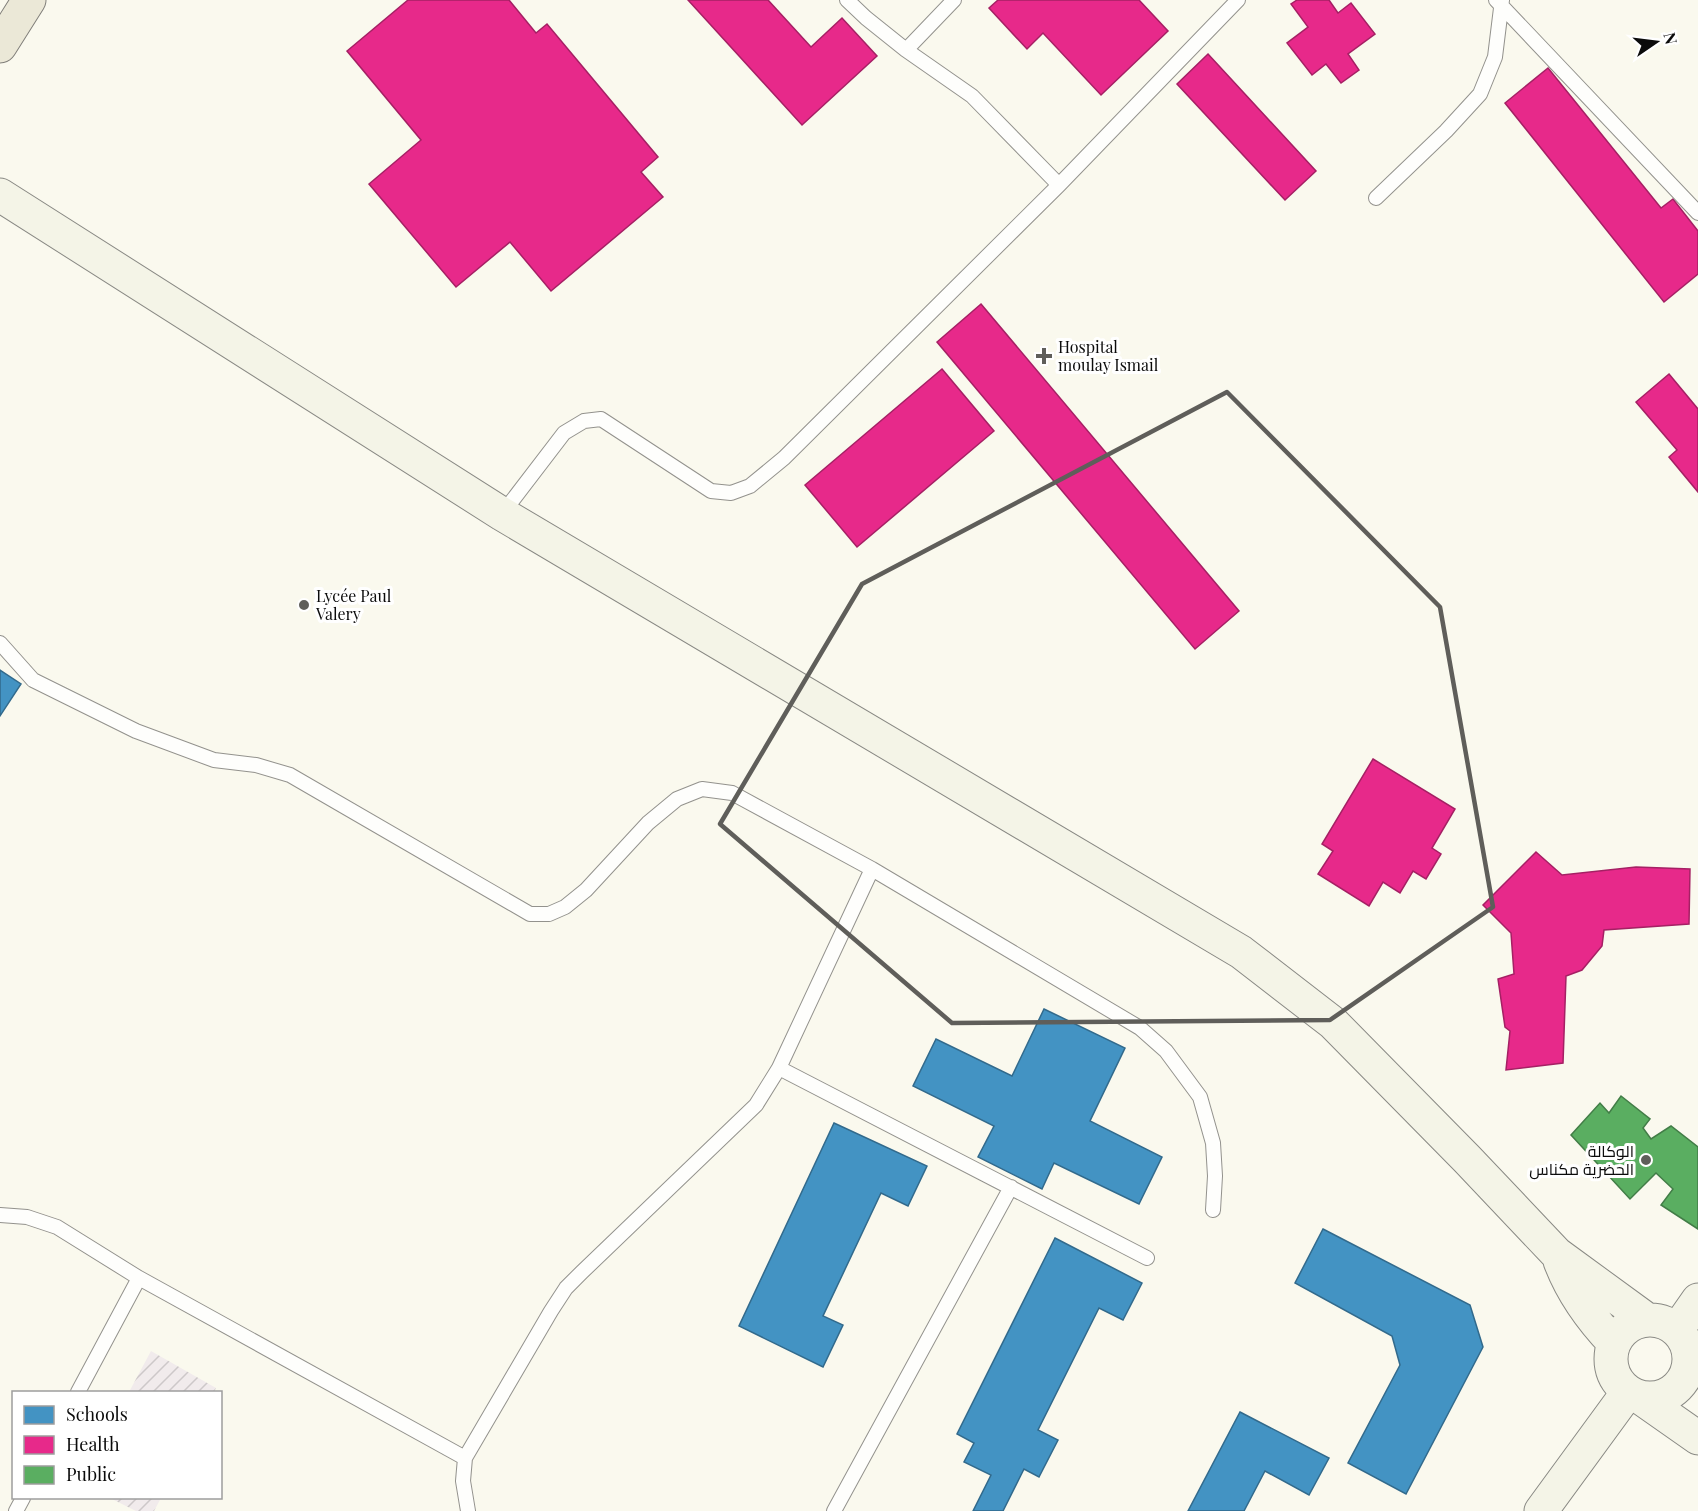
<svg xmlns="http://www.w3.org/2000/svg" width="1698" height="1511" font-family="'Playfair Display',Cairo,serif">
  <defs>
    <pattern id="industrial-furrows" width="10" height="10" patternUnits="userSpaceOnUse" patternTransform="scale(1.5)"><rect width="10" height="10" fill="#f1ebec"/><path d="M-1 1l2-2M0 10L10 0M9 11l2-2" fill="none" stroke="#cdc8c9"/></pattern>
  </defs>
  <rect width="100%" height="100%" fill="#faf9ee"/>
  <path fill="url(#industrial-furrows)" d="M 151,1351 L 216,1388 L 214,1392 L 129,1392 Z
    M 110,1498 L 161,1498 L 154,1511 L 136,1511 Z"/>
  <path fill="#4393c3" stroke="#326a8c" stroke-width="1.5" d="M 0,670 L 21,684 L 0,716 Z
    M 1044,1009 L 1125,1048 L 1090,1121 L 1162,1157 L 1139,1204 L 1054,1163 L 1042,1189 L 978,1157 L 994,1126 L 913,1086 L 936,1039 L 1012,1076 Z
    M 834,1123 L 927,1166 L 908,1206 L 881,1193 L 823,1316 L 843,1325 L 823,1367 L 739,1326 Z
    M 1323,1229 L 1470,1305 L 1483,1347 L 1406,1494 L 1348,1463 L 1400,1365 L 1392,1336 L 1295,1283 Z
    M 1055,1238 L 1142,1283 L 1123,1320 L 1099,1308 L 1038,1430 L 1058,1440 L 1039,1477 L 1024,1469 L 1003,1511 L 973,1511 L 991,1475 L 964,1462 L 974,1443 L 957,1434 Z
    M 1240,1412 L 1329,1458 L 1309,1495 L 1265,1471 L 1244,1511 L 1188,1511 Z"/>
  <path fill="#e7298a" stroke="#a52064" stroke-width="1.5" d="M 408,0 L 509,0 L 536,33 L 547,24 L 658,157 L 641,172 L 663,197 L 551,291 L 510,242 L 456,287 L 369,184 L 421,140 L 347,51 Z
    M 688,0 L 768,0 L 811,47 L 842,18 L 877,56 L 802,125 Z
    M 998,0 L 1139,0 L 1168,31 L 1101,95 L 1043,33 L 1027,49 L 989,8 Z
    M 1297,0 L 1329,0 L 1338,13 L 1351,3 L 1375,34 L 1348,54 L 1359,70 L 1341,83 L 1326,64 L 1312,75 L 1287,43 L 1308,27 L 1291,4 Z
    M 1208,54 L 1316,171 L 1285,200 L 1177,84 Z
    M 1548,68 L 1661,208 L 1673,199 L 1698,231 L 1698,274 L 1664,302 L 1505,103 Z
    M 981,304 L 1239,611 L 1195,649 L 937,342 Z
    M 942,369 L 994,431 L 857,547 L 805,485 Z
    M 1669,374 L 1698,409 L 1698,492 L 1669,457 L 1677,450 L 1636,402 Z
    M 1373,759 L 1455,809 L 1432,848 L 1441,854 L 1426,879 L 1413,871 L 1400,893 L 1383,882 L 1369,906 L 1318,874 L 1333,851 L 1322,844 Z
    M 1536,852 L 1562,875 L 1636,867 L 1690,869 L 1689,924 L 1604,930 L 1602,946 L 1582,970 L 1566,976 L 1563,1063 L 1506,1070 L 1510,1031 L 1505,1027 L 1498,979 L 1514,974 L 1511,933 L 1483,905 Z"/>
  <path fill="#5aae61" stroke="#427d47" stroke-width="1.5" d="M 1621,1096 L 1650,1119 L 1643,1128 L 1651,1139 L 1671,1126 L 1698,1147 L 1698,1229 L 1661,1205 L 1673,1189 L 1656,1173 L 1630,1199 L 1571,1135 L 1600,1103 L 1609,1113 Z"/>
  <g fill="none" stroke-linecap="round" stroke-linejoin="round">
    <g stroke="#93928d" stroke-width="16">
      <path id="service" d="M 847,0 L 866,18 L 906,50 L 972,96 L 1059,185
        M 1496,0 L 1698,213
        M 906,50 L 954,0
        M 1376,198 L 1446,131 L 1480,94 L 1495,57 L 1502,0
        M 502,514 L 564,433 L 584,421 L 601,419 L 711,491 L 731,493 L 750,486 L 784,458 L 1059,185 L 1238,0
        M 0,643 L 33,680 L 136,731 L 214,760 L 256,765 L 290,775 L 530,914 L 549,914 L 565,907 L 586,890 L 648,823 L 677,799 L 702,789 L 732,793 L 872,869 L 779,1068 L 756,1105 L 582,1272 L 566,1288 L 551,1311 L 465,1458 L 463,1481 L 468,1511
        M 872,869 L 1140,1028 L 1166,1051 L 1200,1097 L 1213,1143 L 1215,1176 L 1213,1210
        M 779,1068 L 1147,1258
        M 0,1215 L 27,1217 L 57,1227 L 139,1278 L 465,1458
        M 78,1392 L 139,1278
        M 16,1511 L 23,1498
        M 834,1511 L 1011,1187"/>
    </g>
    <g stroke="#898984" stroke-width="35">
      <path id="secondary" d="M 0,195 L 502,514 L 1241,952 L 1333,1023 L 1467,1159 L 1557,1254 L 1646,1319
        M 1560,1261 C 1572,1293 1590,1318 1614,1343
        M1611 1359a39 39 0 1 1 78 0a39 39 0 1 1-78 0Z
        M 1677,1330 L 1698,1300
        M 1641,1398 L 1698,1438
        M 1541,1511 L 1628,1392"/>
    </g>
    <g stroke="#807f7a" stroke-width="35">
      <path id="primary" d="M 0,46 L 29,0"/>
    </g>
    <use href="#service" stroke="#fefefc" stroke-width="14"/>
    <use href="#secondary" stroke="#f4f4e7" stroke-width="33"/>
    <use href="#primary" stroke="#ebe8d7" stroke-width="33"/>
  </g>
  <path fill="none" stroke="#5f5e5a" stroke-width="4.5" stroke-linejoin="round" d="M 1227,392 L 1440,607 L 1493,907 L 1330,1020 L 952,1023 L 720,824 L 862,584 Z"/>
  <g fill="#5f5e5a" stroke="#fff" stroke-width="2">
    <path d="M1041 347h6v6h6v6h-6v6h-6v-6h-6v-6h6z"/>
    <circle cx="304" cy="605" r="6"/>
    <circle cx="1646" cy="1160" r="6"/>
  </g>
  <g text-anchor="middle" stroke-width="6" stroke-linejoin="round" paint-order="stroke">
    <g font-size="16" fill="#0b0b0b" stroke="#fff" text-anchor="start">
      <text x="1058" y="353">Hospital<tspan x="1058" dy="18">moulay Ismail</tspan></text>
      <text x="316" y="602">Lycée Paul<tspan x="316" dy="18">Valery</tspan></text>
      <text x="1634" y="1157" text-anchor="end">الوكالة<tspan x="1634" dy="18">الحضرية مكناس</tspan></text>
    </g>
  </g>
  <rect x="12" y="1391" width="210" height="108" fill="#ffffff" stroke="#9d9d9d" stroke-width="1.5"/>
  <rect x="24" y="1406" width="30" height="18" fill="#4393c3" stroke="#9d9d9d" stroke-width="1.5"/>
  <text x="66" y="1421" font-size="18" fill="#0b0b0b">Schools</text>
  <rect x="24" y="1436" width="30" height="18" fill="#e7298a" stroke="#9d9d9d" stroke-width="1.5"/>
  <text x="66" y="1451" font-size="18" fill="#0b0b0b">Health</text>
  <rect x="24" y="1466" width="30" height="18" fill="#5aae61" stroke="#9d9d9d" stroke-width="1.5"/>
  <text x="66" y="1481" font-size="18" fill="#0b0b0b">Public</text>
  <g transform="translate(1656 42) rotate(76)" stroke="#ffffff" stroke-width="4.5" paint-order="stroke">
  <path d="M0-4.5L10 22L0 15L-10 22Z" fill="#0b0b0b"/>
  <text y="-9" font-size="16" font-weight="bold" text-anchor="middle" fill="#0b0b0b">N</text>
  </g>
</svg>
